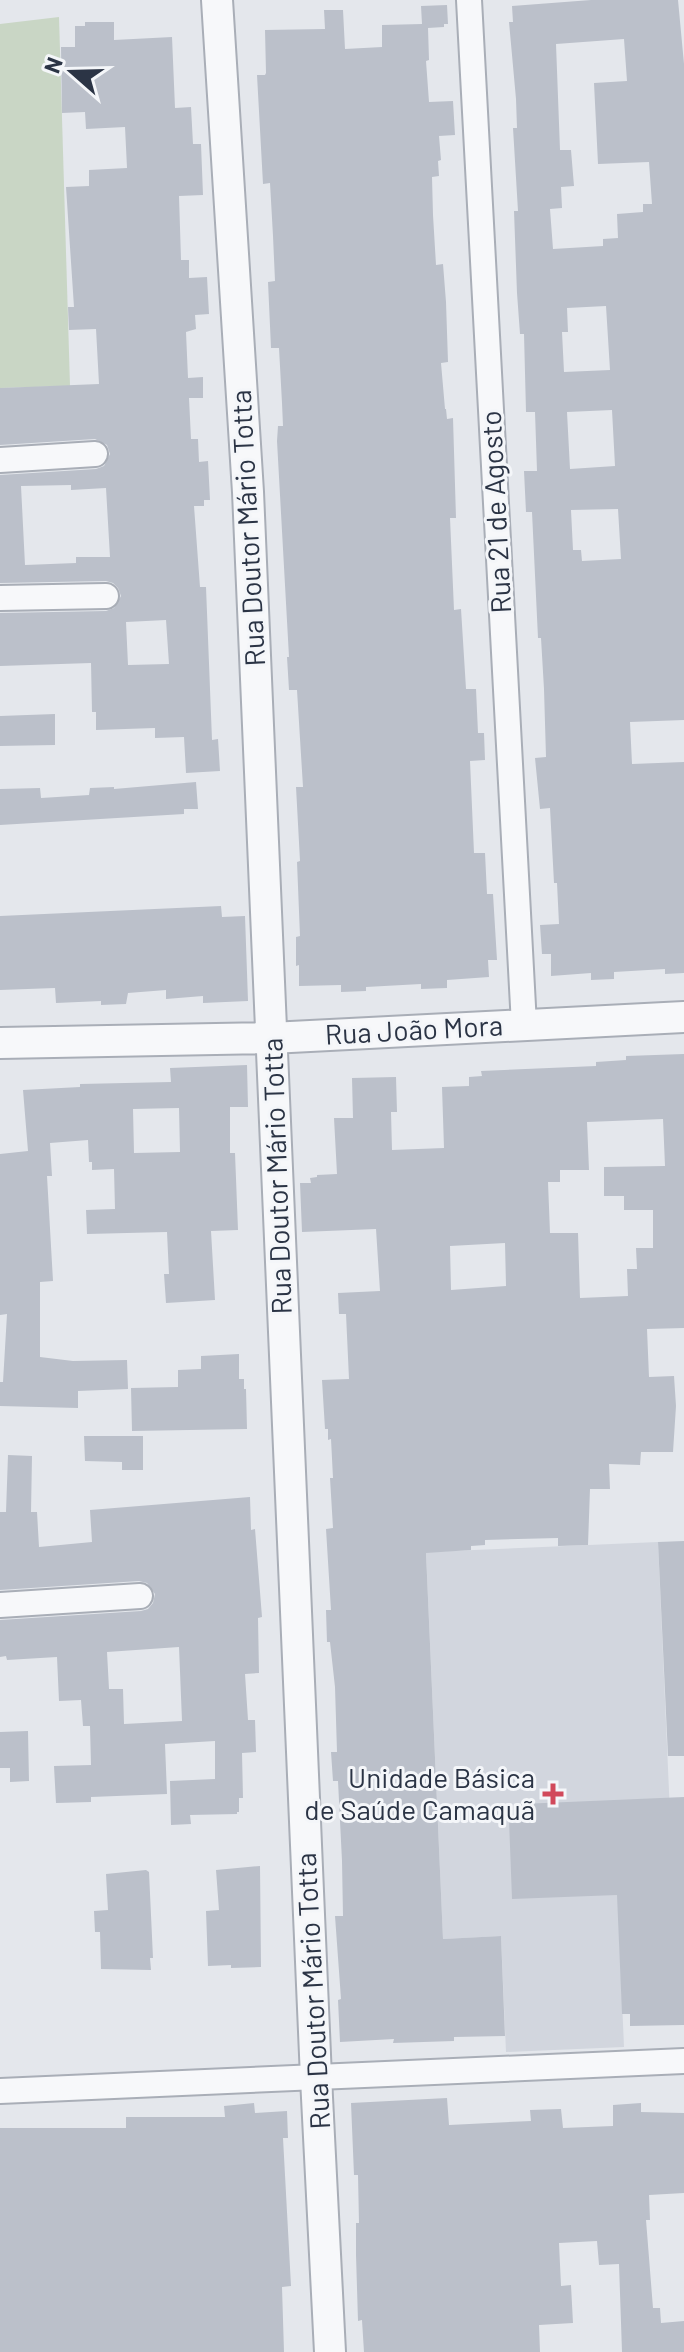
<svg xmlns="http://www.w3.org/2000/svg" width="684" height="2352" font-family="Barlow,sans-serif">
  <rect width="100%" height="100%" fill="#e4e7ec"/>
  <path fill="#d2d6de" d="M 658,1542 L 675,1927 L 619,1930 L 624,2047 L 506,2052 L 501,1936 L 443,1939 L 426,1552 Z"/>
  <path fill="#c9d6c5" d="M 59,17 L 70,386 L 0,388 L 0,24 Z"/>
  <path fill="#bbc0ca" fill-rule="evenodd" d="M 591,0 L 678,0 L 684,64 L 684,720 L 630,722 L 632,764 L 684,762 L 684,973 L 665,974 L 665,969 L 614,972 L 614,979 L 591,980 L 591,973 L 551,976 L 551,954 L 542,954 L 540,925 L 559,924 L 557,883 L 554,883 L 550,808 L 540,809 L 535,758 L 546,757 L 544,689 L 541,638 L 538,638 L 532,512 L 526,512 L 524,471 L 537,471 L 535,412 L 526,412 L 524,334 L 520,334 L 517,293 L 514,211 L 518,211 L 513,128 L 517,128 L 516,99 L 509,22 L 513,22 L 512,6 ZM 624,39 L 627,81 L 594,83 L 598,164 L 649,162 L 652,204 L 643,204 L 643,212 L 617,214 L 618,238 L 603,239 L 603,246 L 553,249 L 550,209 L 562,208 L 561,187 L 574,186 L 571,150 L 560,150 L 556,44 ZM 606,306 L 610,370 L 564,372 L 562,332 L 568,332 L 567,308 ZM 612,410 L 615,466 L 570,469 L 567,412 ZM 618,509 L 621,559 L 582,561 L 581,550 L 573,550 L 571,510 Z
    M 447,5 L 448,24 L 444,24 L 444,27 L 428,28 L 429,60 L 426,61 L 429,102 L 453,101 L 455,135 L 439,136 L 441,160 L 438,161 L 439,176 L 432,177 L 433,215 L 436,265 L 443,264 L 446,302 L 448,362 L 441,363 L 445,409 L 446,409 L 447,419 L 453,418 L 456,518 L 450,518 L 454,610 L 461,609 L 466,689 L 476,689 L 478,733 L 484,733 L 485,760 L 470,761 L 474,853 L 485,853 L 487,894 L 493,894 L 497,960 L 488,960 L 489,977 L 447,980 L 447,988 L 421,989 L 421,984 L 366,987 L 366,991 L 341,992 L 341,985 L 299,986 L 299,965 L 296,966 L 296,937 L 300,936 L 297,862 L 300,861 L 296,787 L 303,787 L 297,690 L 289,690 L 287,657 L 289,657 L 277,441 L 278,426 L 283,426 L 282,403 L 279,348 L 271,348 L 268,282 L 275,281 L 273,236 L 270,183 L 263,184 L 257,75 L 265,75 L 266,73 L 265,30 L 325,29 L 324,10 L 343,10 L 345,49 L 382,47 L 382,25 L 422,24 L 421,6 Z
    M 85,22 L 114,22 L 114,40 L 172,37 L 175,108 L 191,107 L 193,144 L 201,144 L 203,195 L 179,196 L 181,260 L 189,260 L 189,278 L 207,277 L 209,314 L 195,315 L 196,329 L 186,332 L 188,378 L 203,377 L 203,398 L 189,398 L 191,439 L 198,439 L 199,462 L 208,461 L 210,500 L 204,500 L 204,506 L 194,506 L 200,587 L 206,587 L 212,740 L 218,739 L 220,771 L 186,773 L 184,737 L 155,738 L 155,728 L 96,730 L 96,712 L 92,712 L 91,663 L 0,666 L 0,613 L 106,611 L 114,608 L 121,596 L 118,588 L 113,583 L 106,581 L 0,583 L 0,475 L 96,469 L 104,466 L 110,454 L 107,445 L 95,439 L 0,445 L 0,388 L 99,384 L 96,329 L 69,330 L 68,307 L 74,307 L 66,187 L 89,186 L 89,170 L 127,168 L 125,127 L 86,129 L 85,112 L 62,113 L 61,47 L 75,47 L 75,26 L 85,26 ZM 71,485 L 71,490 L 106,488 L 110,557 L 76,557 L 76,563 L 25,565 L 21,486 ZM 166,620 L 169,664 L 128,665 L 126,622 Z
    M 55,714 L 55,745 L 0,746 L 0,716 Z
    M 196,782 L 198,809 L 184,809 L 184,814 L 0,825 L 0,789 L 40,788 L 41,798 L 89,795 L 90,788 L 114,787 L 114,789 Z
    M 221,906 L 222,917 L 245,916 L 248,1001 L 203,1003 L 203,996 L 166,999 L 166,990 L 128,993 L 126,1004 L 101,1005 L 101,1001 L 56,1003 L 55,988 L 0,990 L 0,916 Z
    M 684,1054 L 684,1328 L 647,1329 L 649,1377 L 674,1376 L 676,1406 L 673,1452 L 641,1452 L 640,1465 L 609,1464 L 610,1489 L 590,1489 L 588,1545 L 558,1546 L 558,1538 L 485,1540 L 485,1545 L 471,1546 L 471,1550 L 426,1553 L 443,1939 L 501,1936 L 505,2036 L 454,2037 L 454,2041 L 393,2043 L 394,2039 L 340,2042 L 338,2000 L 341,1999 L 335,1916 L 343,1916 L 342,1861 L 338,1781 L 333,1781 L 331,1752 L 337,1752 L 335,1687 L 330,1642 L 327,1642 L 326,1610 L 331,1610 L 326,1529 L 333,1528 L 330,1478 L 333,1478 L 331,1439 L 328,1440 L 328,1429 L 325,1429 L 322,1380 L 349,1379 L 346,1314 L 339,1314 L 338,1293 L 380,1291 L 376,1229 L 302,1232 L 300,1183 L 311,1183 L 310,1178 L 317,1177 L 317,1175 L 337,1174 L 334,1118 L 353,1118 L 352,1078 L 396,1077 L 397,1112 L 391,1112 L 392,1150 L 444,1148 L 442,1087 L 469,1086 L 469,1077 L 482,1076 L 481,1071 L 596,1066 L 596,1062 L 626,1060 L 626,1056 ZM 663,1119 L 665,1166 L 604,1167 L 604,1196 L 624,1196 L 624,1210 L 653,1210 L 653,1248 L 636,1248 L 637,1269 L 627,1269 L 628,1296 L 580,1298 L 578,1233 L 550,1233 L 548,1182 L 560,1182 L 560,1170 L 589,1170 L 587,1122 ZM 505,1243 L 506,1286 L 451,1290 L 450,1246 Z
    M 247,1065 L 248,1107 L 230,1107 L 230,1153 L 235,1153 L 238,1230 L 211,1231 L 215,1300 L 166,1303 L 164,1274 L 169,1274 L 167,1232 L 87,1234 L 86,1210 L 115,1209 L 114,1169 L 92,1170 L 92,1162 L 89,1162 L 88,1140 L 50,1143 L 52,1176 L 47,1176 L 53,1281 L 40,1282 L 40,1357 L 73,1361 L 127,1360 L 128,1389 L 78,1391 L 78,1408 L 0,1406 L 0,1382 L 3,1382 L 7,1314 L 0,1315 L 0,1154 L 28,1151 L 23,1090 L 80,1087 L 80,1084 L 171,1082 L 170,1068 ZM 179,1108 L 180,1152 L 134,1153 L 133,1109 Z
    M 239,1354 L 239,1379 L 244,1379 L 244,1389 L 246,1389 L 247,1429 L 132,1431 L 131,1388 L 178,1387 L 178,1370 L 201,1369 L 201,1356 Z
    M 84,1436 L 143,1436 L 143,1470 L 122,1470 L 122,1462 L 85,1461 Z
    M 8,1455 L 32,1456 L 31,1512 L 37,1512 L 39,1547 L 92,1542 L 90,1510 L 250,1497 L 251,1530 L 255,1529 L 262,1617 L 258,1618 L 259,1673 L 245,1674 L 248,1720 L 255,1720 L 256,1752 L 242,1753 L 243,1798 L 239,1798 L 239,1812 L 237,1812 L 237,1814 L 190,1815 L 191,1824 L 171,1825 L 170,1781 L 215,1779 L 215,1741 L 165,1744 L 167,1794 L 91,1797 L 91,1802 L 56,1803 L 54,1766 L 91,1765 L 90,1726 L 83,1726 L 81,1700 L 59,1701 L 57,1657 L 7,1660 L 6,1656 L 0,1657 L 0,1620 L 141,1611 L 148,1609 L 153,1603 L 155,1594 L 147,1583 L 139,1581 L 0,1590 L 0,1512 L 6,1512 ZM 179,1647 L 182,1721 L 124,1724 L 123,1689 L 109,1689 L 107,1652 Z
    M 684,1541 L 684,1756 L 668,1756 L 658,1542 Z
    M 28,1731 L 29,1781 L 10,1782 L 10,1768 L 0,1768 L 0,1732 Z
    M 684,1797 L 684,2025 L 630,2026 L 630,2014 L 622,2014 L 617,1895 L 512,1899 L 509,1820 L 521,1819 L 521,1804 Z
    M 260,1866 L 261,1967 L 231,1968 L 231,1965 L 208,1966 L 206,1911 L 219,1910 L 216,1870 Z
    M 146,1870 L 149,1872 L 153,1958 L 150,1958 L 151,1970 L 101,1969 L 100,1932 L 95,1932 L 94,1911 L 108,1910 L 106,1874 Z
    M 447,2098 L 449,2125 L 531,2121 L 530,2110 L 561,2109 L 563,2128 L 613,2126 L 613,2105 L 641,2103 L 641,2112 L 684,2113 L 684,2193 L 649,2195 L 650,2220 L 646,2220 L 653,2308 L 660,2308 L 661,2323 L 684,2321 L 684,2352 L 622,2352 L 619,2264 L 599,2265 L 597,2241 L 559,2243 L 561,2286 L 571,2285 L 573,2323 L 539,2325 L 540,2352 L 364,2352 L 362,2320 L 358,2321 L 356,2255 L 356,2223 L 359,2223 L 358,2175 L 354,2175 L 351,2103 Z
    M 254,2103 L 255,2113 L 287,2111 L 288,2138 L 283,2138 L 291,2286 L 282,2287 L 284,2352 L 0,2352 L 0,2128 L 126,2128 L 126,2117 L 225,2117 L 224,2106 Z"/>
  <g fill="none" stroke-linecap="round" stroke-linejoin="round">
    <g stroke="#a9aeb7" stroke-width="28">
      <path id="minor" d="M 469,0 L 524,1025
        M 0,460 L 95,454
        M 0,598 L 106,596
        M 0,1605 L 140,1596
        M 0,2091 L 684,2061"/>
    </g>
    <g stroke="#a9aeb7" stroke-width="34">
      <path id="tertiary" d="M 217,0 L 248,492 L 316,2078 L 330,2352
        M 0,1043 L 271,1038 L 684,1017"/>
    </g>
    <use href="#minor" stroke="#f7f8fa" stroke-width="24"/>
    <use href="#tertiary" stroke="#f7f8fa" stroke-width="30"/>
  </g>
  <path fill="#d1495b" stroke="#f4f6f9" stroke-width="3" d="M549 1782h8v8h8v8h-8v8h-8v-8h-8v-8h8z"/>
  <g text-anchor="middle" stroke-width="6" stroke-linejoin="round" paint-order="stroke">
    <g font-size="28" fill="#2b3445" stroke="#f4f6f9">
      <text transform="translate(496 512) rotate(-93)" y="10">Rua 21 de Agosto</text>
      <text transform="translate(248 528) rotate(-93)" y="10">Rua Doutor Mário Totta</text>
      <text transform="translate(414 1030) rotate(-3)" y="10">Rua João Mora</text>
      <text transform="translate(277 1176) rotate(-92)" y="10">Rua Doutor Mário Totta</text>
      <text transform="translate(313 1991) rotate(-93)" y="10">Rua Doutor Mário Totta</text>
    </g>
    <g font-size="28" fill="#2b3445" stroke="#f4f6f9" text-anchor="end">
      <text x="535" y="1788">Unidade Básica<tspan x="535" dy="32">de Saúde Camaquã</tspan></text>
    </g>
  </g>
  <g transform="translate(72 72) rotate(290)" stroke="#f4f6f9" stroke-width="6" paint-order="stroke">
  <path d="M0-6L14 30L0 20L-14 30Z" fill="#2b3445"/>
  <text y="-12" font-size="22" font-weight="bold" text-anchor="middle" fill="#2b3445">N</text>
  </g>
</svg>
